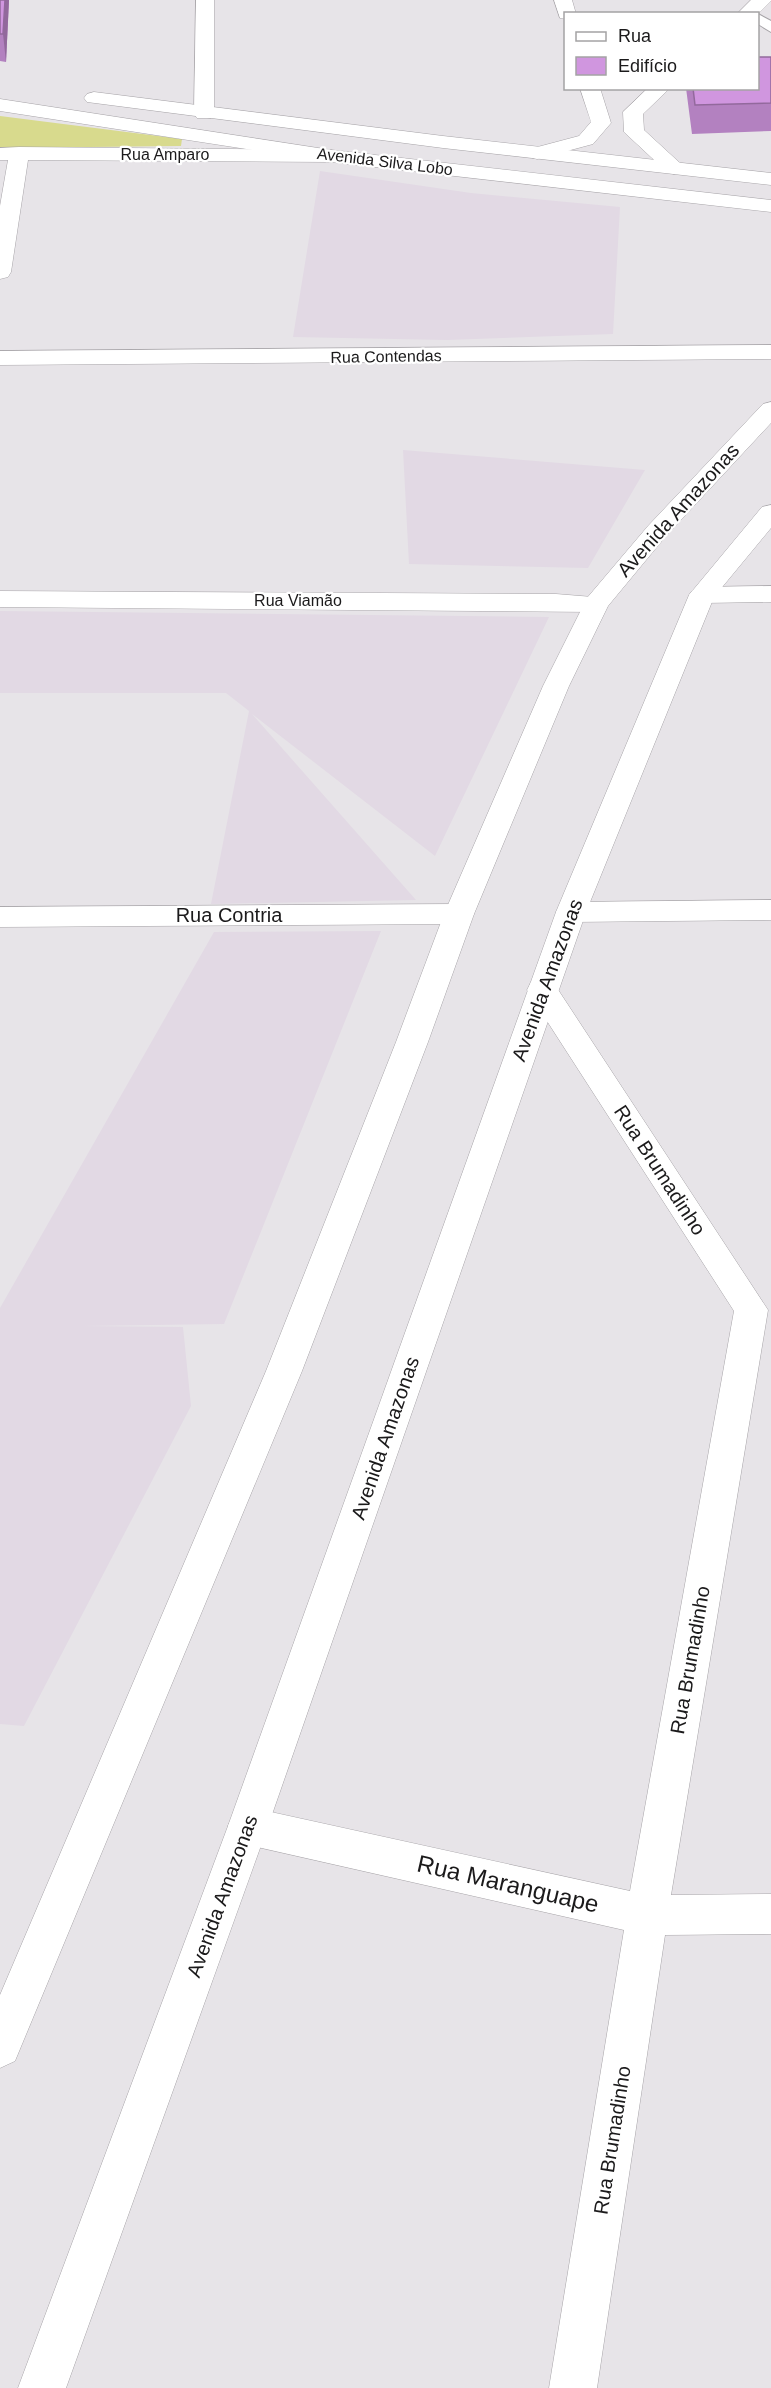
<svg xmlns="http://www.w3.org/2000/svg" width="771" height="2388" font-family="Arial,sans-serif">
  <rect width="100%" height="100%" fill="#e7e4e8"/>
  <path fill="#e2d9e4" d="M 320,171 L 471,193 L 620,207 L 613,334 L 447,340 L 293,337 Z
    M 403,450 L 645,470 L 588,568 L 409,564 Z
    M 0,611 L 549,617 L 435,856 L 252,714 L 416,900 L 211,904 L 249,711 L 226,693 L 0,693 Z
    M 381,931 L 224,1324 L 83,1326 L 183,1327 L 191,1406 L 24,1726 L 0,1724 L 0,1308 L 214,932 Z"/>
  <path fill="#d8da8d" d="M 0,116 L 182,139 L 181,146 L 0,148 Z"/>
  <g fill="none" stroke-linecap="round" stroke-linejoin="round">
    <g stroke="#a7a4a8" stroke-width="2">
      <path id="lane" d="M 758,14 L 771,21 L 771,32 L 758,24 Z"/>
    </g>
    <g stroke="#a7a4a8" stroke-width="1">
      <path id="street" d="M 196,0 L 214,0 L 214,114 L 211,118 L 197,118 L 194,114 Z
        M 554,0 L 572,0 L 576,14 L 566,14 L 566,19 L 560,18 Z
        M 751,0 L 771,0 L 771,1 L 758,14 L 737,14 Z
        M 580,88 L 600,88 L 611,123 L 593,144 L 537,159 L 530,157 L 527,153 L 530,149 L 579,136 L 591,122 Z
        M 648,88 L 670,88 L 643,114 L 644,130 L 681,164 L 684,168 L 681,172 L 674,174 L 667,172 L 624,132 L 623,112 Z
        M 19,147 L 331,150 L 338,152 L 341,156 L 338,160 L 331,162 L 28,160 L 11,272 L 8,277 L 0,279 L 0,206 L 8,160 L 0,160 L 0,148 Z
        M 771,345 L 771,359 L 0,365 L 0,351 Z
        M 771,586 L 771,602 L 702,603 L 693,600 L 689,595 L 693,590 L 702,587 Z
        M 0,591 L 556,594 L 605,598 L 609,604 L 605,610 L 596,612 L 0,607 Z
        M 771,900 L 771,920 L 571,922 L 561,919 L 556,912 L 561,905 L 571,902 Z
        M 459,904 L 469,907 L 474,914 L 469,921 L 459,924 L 0,927 L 0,907 Z
        M 542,979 L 553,982 L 768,1310 L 671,1895 L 771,1894 L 771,1934 L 665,1935 L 597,2388 L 549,2388 L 624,1930 L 248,1845 L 234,1839 L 228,1826 L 234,1813 L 248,1807 L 630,1891 L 734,1311 L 527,990 L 531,982 Z"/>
    </g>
    <g stroke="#a7a4a8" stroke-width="1">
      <path id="secondary" d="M 94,92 L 443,136 L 771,173 L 771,185 L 443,148 L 87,102 L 84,98 L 87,94 Z
        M 0,99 L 331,150 L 771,200 L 771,212 L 331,162 L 0,111 Z"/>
    </g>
    <g stroke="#a7a4a8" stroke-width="1">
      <path id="primary" d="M 771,402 L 771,423 L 666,536 L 608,606 L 569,686 L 474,914 L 428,1042 L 302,1371 L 15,2061 L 0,2068 L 0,1995 L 266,1371 L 396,1042 L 444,914 L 543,686 L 587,598 L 648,526 L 763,404 Z
        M 771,505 L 771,528 L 714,597 L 586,912 L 268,1826 L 66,2388 L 18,2388 L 228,1826 L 556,912 L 689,595 L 762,507 Z"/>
    </g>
    <use href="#lane" fill="#fff" fill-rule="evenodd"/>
    <use href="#street" fill="#fff" fill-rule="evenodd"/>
    <use href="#secondary" fill="#fff" fill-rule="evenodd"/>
    <use href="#primary" fill="#fff" fill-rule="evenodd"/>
  </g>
  <path fill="#b381c0" d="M 0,0 L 9,0 L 6,62 L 0,61 Z
    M 771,57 L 771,131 L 692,134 L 686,88 L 758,88 Z"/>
  <path fill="#92699c" d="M 5,0 L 9,0 L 6,62 L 3,34 Z"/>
  <path fill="#d096df" stroke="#92699c" stroke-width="1.5" d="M 0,0 L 5,0 L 3,34 L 0,34 Z
    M 758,57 L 771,57 L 771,103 L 695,105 L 693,88 L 758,88 Z"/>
  <g text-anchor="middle" stroke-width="4.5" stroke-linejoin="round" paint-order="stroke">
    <g font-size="16" fill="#1b1a1b" stroke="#fff">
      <text x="165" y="160">Rua Amparo</text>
      <text transform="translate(385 161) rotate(7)" y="6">Avenida Silva Lobo</text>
      <text transform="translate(386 356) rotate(-1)" y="6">Rua Contendas</text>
      <text x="298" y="606">Rua Viamão</text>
    </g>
    <g font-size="20" fill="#1b1a1b" stroke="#fff">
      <text transform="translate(678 510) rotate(-48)" y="7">Avenida Amazonas</text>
      <text x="229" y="922">Rua Contria</text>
      <text transform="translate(547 980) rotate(-70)" y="7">Avenida Amazonas</text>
      <text transform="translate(660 1170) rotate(57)" y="7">Rua Brumadinho</text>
      <text transform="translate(385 1438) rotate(-71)" y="7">Avenida Amazonas</text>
      <text transform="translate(690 1660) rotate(-80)" y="7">Rua Brumadinho</text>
      <text transform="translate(222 1896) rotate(-70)" y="7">Avenida Amazonas</text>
      <text transform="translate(612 2140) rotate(-81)" y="7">Rua Brumadinho</text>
    </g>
    <g font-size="24" fill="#1b1a1b" stroke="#fff">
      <text transform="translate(508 1884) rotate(13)" y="8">Rua Maranguape</text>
    </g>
  </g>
  <rect x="564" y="12" width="195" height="78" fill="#ffffff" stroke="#a4a3a4" stroke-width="1.5"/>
  <rect x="576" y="32" width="30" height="9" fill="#ffffff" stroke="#a4a3a4" stroke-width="1.5"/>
  <text x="618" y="42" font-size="18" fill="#1b1a1b">Rua</text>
  <rect x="576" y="57" width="30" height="18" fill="#d096df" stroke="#a4a3a4" stroke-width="1.5"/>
  <text x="618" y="72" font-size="18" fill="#1b1a1b">Edifício</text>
</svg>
